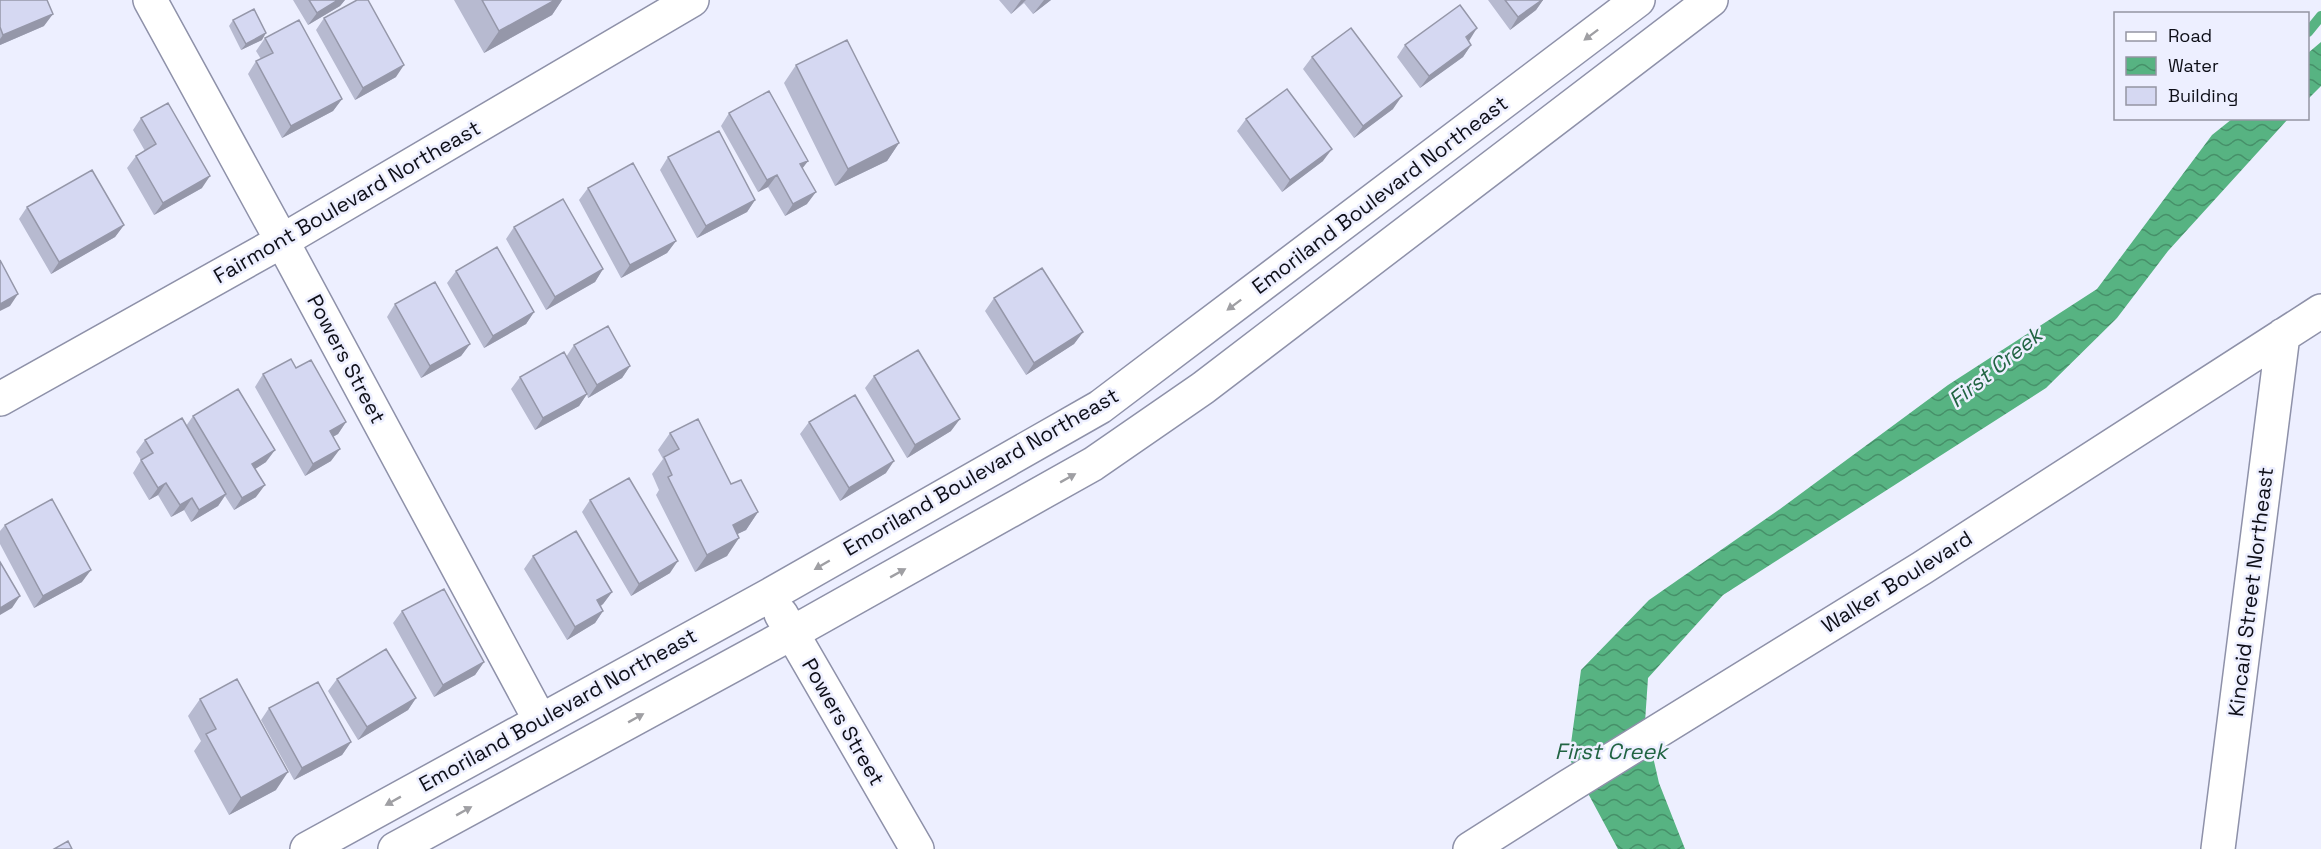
<svg xmlns="http://www.w3.org/2000/svg" width="2321" height="849" font-family="'Space Grotesk',sans-serif">
  <defs>
    <pattern id="water-waves" width="16" height="10" patternUnits="userSpaceOnUse" patternTransform="scale(1.5)"><rect width="16" height="10" fill="#57b382"/><path d="M0 5q4-4 8 0t8 0" fill="none" stroke="#469069"/></pattern>
  </defs>
  <rect width="100%" height="100%" fill="#edefff"/>
  <path fill="url(#water-waves)" d="M 2321,42 L 2321,86 L 2308,99 L 2308,53 Z
    M 2232,119 L 2288,119 L 2168,251 L 2117,318 L 2046,388 L 1723,595 L 1648,678 L 1645,722 L 1659,783 L 1685,849 L 1618,849 L 1569,758 L 1581,670 L 1649,600 L 1780,509 L 1948,385 L 2097,289 L 2212,135 Z"/>
  <g fill="none" stroke-linecap="round" stroke-linejoin="round">
    <path stroke="#57b382" stroke-width="10" d="M 2308,32 L 2321,16"/>
    <g stroke="#8e91a9" stroke-width="36">
      <path id="minor" d="M 150,0 L 282,241 L 540,720
        M 0,399 L 282,241 L 692,0
        M 781,614 L 917,849
        M 307,849 L 770,595 L 1100,407 L 1638,0
        M 395,849 L 792,633 L 1093,464 L 1203,388 L 1711,0
        M 1470,849 L 1569,786 L 1922,568 L 2321,311
        M 2218,849 L 2283,335"/>
    </g>
    <use href="#minor" stroke="#fff" stroke-width="33"/>
  </g>
  <path fill="#b7bad0" d="M 0,0 L 44,26 L 0,45 Z
    M 293,0 L 345,0 L 340,6 L 308,25 Z
    M 454,0 L 562,0 L 552,15 L 484,53 Z
    M 999,0 L 1051,0 L 1033,14 L 1024,3 L 1011,14 Z
    M 1488,0 L 1543,0 L 1536,10 L 1510,30 Z
    M 324,18 L 396,77 L 355,100 L 316,30 Z
    M 233,20 L 262,40 L 241,50 L 229,26 Z
    M 265,38 L 342,99 L 333,111 L 282,138 L 248,74 L 256,61 L 261,59 L 256,51 Z
    M 1468,41 L 1471,45 L 1463,57 L 1420,88 L 1397,57 L 1405,45 Z
    M 1312,57 L 1393,109 L 1354,138 L 1303,69 Z
    M 796,65 L 899,143 L 887,161 L 835,186 L 784,83 Z
    M 729,113 L 808,161 L 802,168 L 807,204 L 785,216 L 768,187 L 758,192 L 721,126 Z
    M 141,118 L 202,188 L 154,215 L 127,168 L 136,156 L 145,151 L 133,130 Z
    M 1246,119 L 1323,161 L 1282,192 L 1237,131 Z
    M 668,157 L 755,200 L 747,212 L 697,238 L 660,170 Z
    M 588,188 L 676,241 L 667,253 L 621,278 L 579,200 Z
    M 27,207 L 124,225 L 115,237 L 51,274 L 19,219 Z
    M 514,227 L 603,269 L 595,282 L 546,310 L 506,239 Z
    M 456,271 L 534,312 L 526,324 L 484,348 L 447,283 Z
    M 994,298 L 1083,332 L 1074,344 L 1026,375 L 985,311 Z
    M 395,304 L 470,344 L 461,356 L 421,378 L 387,317 Z
    M 574,345 L 630,366 L 622,378 L 588,398 L 587,394 L 579,406 L 535,430 L 511,389 L 520,377 L 566,357 Z
    M 263,374 L 346,422 L 338,434 L 333,437 L 331,461 L 305,476 L 255,387 Z
    M 874,376 L 951,431 L 907,458 L 865,388 Z
    M 193,416 L 266,462 L 255,469 L 256,497 L 234,510 L 225,496 L 218,506 L 191,522 L 184,510 L 171,517 L 158,495 L 149,500 L 133,473 L 141,460 L 136,452 L 145,440 L 186,426 Z
    M 809,422 L 886,473 L 840,501 L 800,434 Z
    M 670,433 L 731,484 L 758,512 L 746,530 L 737,534 L 727,556 L 695,572 L 656,495 L 659,490 L 652,474 L 663,459 L 658,450 Z
    M 590,500 L 670,573 L 631,596 L 582,512 Z
    M 5,525 L 82,582 L 34,608 L 0,544 L 0,531 Z
    M 533,556 L 612,592 L 603,604 L 601,606 L 603,611 L 595,623 L 567,640 L 524,569 Z
    M 402,611 L 484,662 L 475,675 L 434,697 L 393,623 Z
    M 337,679 L 416,698 L 408,710 L 358,740 L 328,691 Z
    M 200,699 L 276,790 L 229,815 L 194,751 L 201,741 L 188,716 Z
    M 269,708 L 351,742 L 342,755 L 294,780 L 261,720 Z"/>
  <path fill="#9597a9" d="M 338,0 L 345,0 L 340,6 L 308,25 L 317,13 Z
    M 555,0 L 562,0 L 552,15 L 484,53 L 499,31 Z
    M 1021,0 L 1026,0 L 1011,14 Z
    M 1044,0 L 1051,0 L 1033,14 Z
    M 1542,0 L 1543,0 L 1536,10 L 1510,30 L 1518,17 Z
    M 53,14 L 44,26 L 0,45 L 0,39 L 3,35 Z
    M 1477,28 L 1469,41 L 1466,37 Z
    M 266,33 L 262,40 L 241,50 L 246,44 Z
    M 1471,45 L 1463,57 L 1420,88 L 1429,76 Z
    M 404,65 L 396,77 L 355,100 L 363,88 Z
    M 1402,96 L 1393,109 L 1354,138 L 1363,126 Z
    M 342,99 L 333,111 L 282,138 L 291,126 Z
    M 899,143 L 887,161 L 835,186 L 848,169 Z
    M 1332,149 L 1323,161 L 1282,192 L 1290,180 Z
    M 808,161 L 799,173 L 800,164 Z
    M 777,175 L 768,187 L 758,192 L 767,180 Z
    M 210,176 L 202,188 L 154,215 L 163,203 Z
    M 816,192 L 807,204 L 785,216 L 793,204 Z
    M 755,200 L 747,212 L 697,238 L 706,226 Z
    M 124,225 L 115,237 L 51,274 L 59,262 Z
    M 676,241 L 667,253 L 621,278 L 630,265 Z
    M 603,269 L 595,282 L 546,310 L 555,297 Z
    M 18,294 L 10,306 L 0,311 L 0,304 Z
    M 534,312 L 526,324 L 484,348 L 493,336 Z
    M 1083,332 L 1074,344 L 1026,375 L 1034,363 Z
    M 470,344 L 461,356 L 421,378 L 430,366 Z
    M 630,366 L 622,378 L 588,398 L 597,385 Z
    M 587,394 L 579,406 L 535,430 L 543,418 Z
    M 960,419 L 951,431 L 907,458 L 915,445 Z
    M 346,422 L 338,434 L 321,443 L 330,431 Z
    M 340,449 L 331,461 L 305,476 L 313,464 Z
    M 275,450 L 266,462 L 244,476 L 252,464 Z
    M 894,461 L 886,473 L 840,501 L 849,488 Z
    M 166,483 L 158,495 L 149,500 L 158,488 Z
    M 265,485 L 256,497 L 234,510 L 242,498 Z
    M 226,494 L 218,506 L 191,522 L 199,510 Z
    M 192,498 L 184,510 L 171,517 L 180,505 Z
    M 758,512 L 746,530 L 721,542 L 733,525 Z
    M 739,538 L 727,556 L 695,572 L 707,555 Z
    M 678,561 L 670,573 L 631,596 L 639,584 Z
    M 91,570 L 82,582 L 34,608 L 43,596 Z
    M 612,592 L 603,604 L 589,613 L 597,600 Z
    M 20,596 L 12,608 L 0,615 L 0,608 Z
    M 603,611 L 595,623 L 567,640 L 575,627 Z
    M 484,662 L 475,675 L 434,697 L 443,685 Z
    M 416,698 L 408,710 L 358,740 L 367,727 Z
    M 351,742 L 342,755 L 294,780 L 302,768 Z
    M 288,772 L 276,790 L 229,815 L 241,798 Z"/>
  <path fill="#d5d8f2" stroke="#9597a9" stroke-width="1.5" d="M 0,0 L 47,0 L 53,14 L 3,35 L 0,27 Z
    M 309,0 L 338,0 L 317,13 Z
    M 357,0 L 368,0 L 404,65 L 363,88 L 324,18 Z
    M 482,0 L 555,0 L 499,31 Z
    M 1505,0 L 1542,0 L 1518,17 Z
    M 1460,5 L 1477,28 L 1466,37 L 1471,45 L 1429,76 L 1405,45 Z
    M 254,9 L 266,33 L 246,44 L 233,20 Z
    M 299,20 L 342,99 L 291,126 L 256,61 L 273,53 L 265,38 Z
    M 1351,28 L 1402,96 L 1363,126 L 1312,57 Z
    M 847,40 L 899,143 L 848,169 L 796,65 Z
    M 1287,89 L 1332,149 L 1290,180 L 1246,119 Z
    M 769,91 L 808,161 L 800,164 L 816,192 L 793,204 L 777,175 L 767,180 L 729,113 Z
    M 168,103 L 210,176 L 163,203 L 136,156 L 156,144 L 141,118 Z
    M 719,131 L 755,200 L 706,226 L 668,157 Z
    M 633,163 L 676,241 L 630,265 L 588,188 Z
    M 92,170 L 124,225 L 59,262 L 27,207 Z
    M 563,199 L 603,269 L 555,297 L 514,227 Z
    M 497,247 L 534,312 L 493,336 L 456,271 Z
    M 0,260 L 18,294 L 0,304 Z
    M 1042,268 L 1083,332 L 1034,363 L 994,298 Z
    M 435,282 L 470,344 L 430,366 L 395,304 Z
    M 608,326 L 630,366 L 597,385 L 574,345 Z
    M 918,350 L 960,419 L 915,445 L 874,376 Z
    M 564,352 L 587,394 L 543,418 L 520,377 Z
    M 291,359 L 296,368 L 311,360 L 346,422 L 330,431 L 340,449 L 313,464 L 263,374 Z
    M 238,389 L 275,450 L 252,464 L 265,485 L 242,498 L 193,416 Z
    M 855,395 L 894,461 L 849,488 L 809,422 Z
    M 182,418 L 226,494 L 199,510 L 192,498 L 180,505 L 166,483 L 158,488 L 141,460 L 153,453 L 145,440 Z
    M 698,419 L 731,484 L 741,480 L 758,512 L 733,525 L 739,538 L 707,555 L 668,477 L 672,475 L 664,457 L 679,449 L 670,433 Z
    M 629,478 L 678,561 L 639,584 L 590,500 Z
    M 52,499 L 91,570 L 43,596 L 5,525 Z
    M 576,531 L 612,592 L 597,600 L 603,611 L 575,627 L 533,556 Z
    M 0,562 L 20,596 L 0,608 Z
    M 444,589 L 484,662 L 443,685 L 402,611 Z
    M 386,649 L 416,698 L 367,727 L 337,679 Z
    M 237,679 L 288,772 L 241,798 L 206,734 L 216,729 L 200,699 Z
    M 318,682 L 351,742 L 302,768 L 269,708 Z
    M 68,841 L 72,849 L 54,849 Z"/>
  <defs><path id="oneway-solid" d="M-6-.8H1V-3.2L6.5 0L1 3.2V.8H-6Z" transform="scale(1.5)"/></defs>
  <g fill="#9f9fa3">
    <use href="#oneway-solid" transform="translate(1591 35) rotate(143)"/>
    <use href="#oneway-solid" transform="translate(1234 305) rotate(143)"/>
    <use href="#oneway-solid" transform="translate(1068 478) rotate(-29)"/>
    <use href="#oneway-solid" transform="translate(822 565) rotate(150)"/>
    <use href="#oneway-solid" transform="translate(898 573) rotate(-29)"/>
    <use href="#oneway-solid" transform="translate(636 718) rotate(-29)"/>
    <use href="#oneway-solid" transform="translate(393 801) rotate(151)"/>
    <use href="#oneway-solid" transform="translate(464 811) rotate(-29)"/>
  </g>
  <g text-anchor="middle" stroke-width="5" stroke-linejoin="round" paint-order="stroke">
    <g font-size="21" fill="#0e0f18" stroke="#edefff">
      <text transform="translate(1380 195) rotate(-37)" y="7">Emoriland Boulevard Northeast</text>
      <text transform="translate(347 202) rotate(-30)" y="7">Fairmont Boulevard Northeast</text>
      <text transform="translate(346 359) rotate(62)" y="7">Powers Street</text>
      <text transform="translate(981 472) rotate(-30)" y="7">Emoriland Boulevard Northeast</text>
      <text transform="translate(1897 582) rotate(-32)" y="7">Walker Boulevard</text>
      <text transform="translate(2251 592) rotate(-83)" y="7">Kincaid Street Northeast</text>
      <text transform="translate(558 710) rotate(-29)" y="7">Emoriland Boulevard Northeast</text>
      <text transform="translate(843 722) rotate(60)" y="7">Powers Street</text>
    </g>
    <g font-size="22" font-style="italic" fill="#216443" stroke="#edefff">
      <text transform="translate(1995 367) rotate(-39)" y="8">First Creek</text>
      <text x="1611" y="759">First Creek</text>
    </g>
  </g>
  <rect x="2114" y="12" width="195" height="108" fill="#edefff" stroke="#9495a3" stroke-width="1.5"/>
  <rect x="2126" y="32" width="30" height="9" fill="#ffffff" stroke="#9495a3" stroke-width="1.5"/>
  <text x="2168" y="42" font-size="18" fill="#0e0f18">Road</text>
  <rect x="2126" y="57" width="30" height="18" fill="url(#water-waves)" stroke="#9495a3" stroke-width="1.5"/>
  <text x="2168" y="72" font-size="18" fill="#0e0f18">Water</text>
  <rect x="2126" y="87" width="30" height="18" fill="#d5d8f2" stroke="#9495a3" stroke-width="1.5"/>
  <text x="2168" y="102" font-size="18" fill="#0e0f18">Building</text>
</svg>
